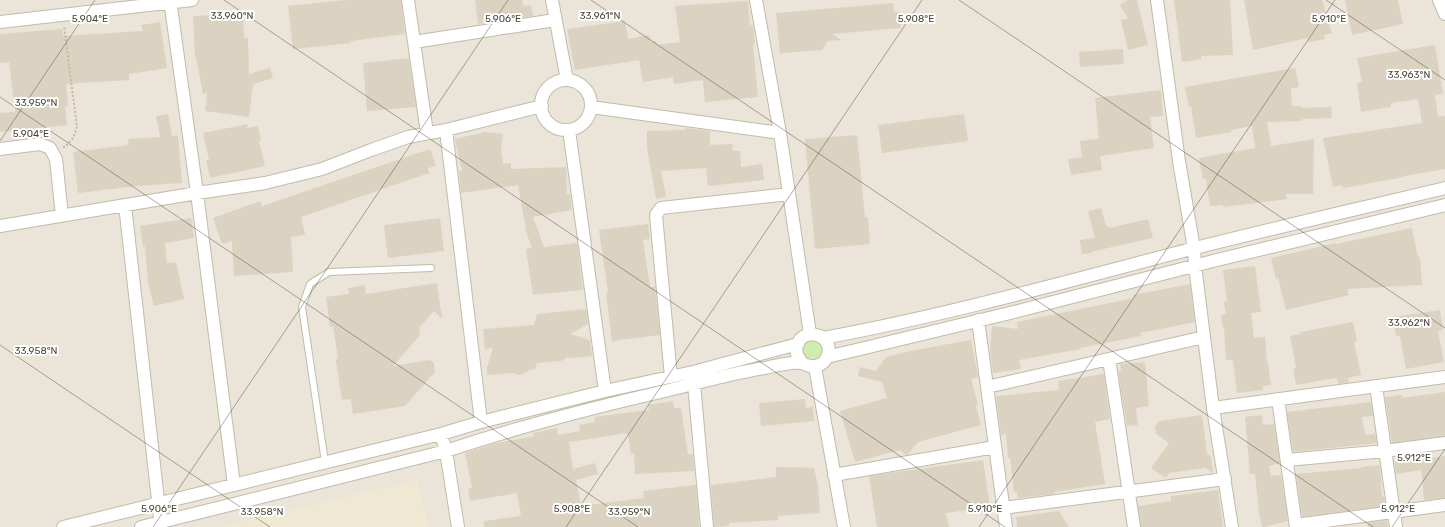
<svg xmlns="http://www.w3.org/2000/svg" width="1445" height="527" font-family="Rubik,sans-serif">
  <rect width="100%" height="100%" fill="#f6f3ea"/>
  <path fill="#eae5d8" d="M 0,0 L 1445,0 L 1445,527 L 0,527 Z"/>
  <path fill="#efe8d3" d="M 417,480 L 429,527 L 219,527 Z"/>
  <path fill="#cfecb1" d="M 813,337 L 824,344 L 820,362 L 804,361 L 800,346 Z"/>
  <path fill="#dbd2c1" d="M 346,0 L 401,0 L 405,34 L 351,41 L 351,43 L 293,49 L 288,6 Z
    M 475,0 L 522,0 L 523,6 L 531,5 L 533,16 L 478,24 Z
    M 1128,0 L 1137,0 L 1148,45 L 1128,50 L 1121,20 L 1128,18 L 1120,5 Z
    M 1174,0 L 1230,0 L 1233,55 L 1201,56 L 1201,59 L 1182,62 Z
    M 1244,0 L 1322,0 L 1332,33 L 1324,35 L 1325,39 L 1309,42 L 1308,38 L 1253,50 Z
    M 1345,0 L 1398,0 L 1403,24 L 1352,35 Z
    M 748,1 L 750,25 L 753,25 L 753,26 L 755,43 L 753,43 L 758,97 L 705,102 L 703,80 L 674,84 L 673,77 L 643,82 L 639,60 L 575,70 L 567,29 L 625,21 L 628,39 L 649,35 L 651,42 L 656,41 L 657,45 L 680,42 L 675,6 Z
    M 893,3 L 894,12 L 899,12 L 901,28 L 832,34 L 841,40 L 828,41 L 822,50 L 780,53 L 776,13 Z
    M 243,14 L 244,38 L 248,38 L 249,74 L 270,68 L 273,78 L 253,84 L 249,117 L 205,111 L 207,93 L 203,94 L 196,57 L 195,57 L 193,16 Z
    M 160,22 L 167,68 L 129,74 L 129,80 L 66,84 L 68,106 L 65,106 L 67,125 L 0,132 L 0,113 L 15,112 L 9,62 L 0,63 L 0,34 L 62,29 L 63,36 L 143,31 L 141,25 Z
    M 1435,45 L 1443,94 L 1435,95 L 1438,117 L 1445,116 L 1445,169 L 1404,176 L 1404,177 L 1343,188 L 1342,185 L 1333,187 L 1323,138 L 1422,123 L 1418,99 L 1391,103 L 1391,107 L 1361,112 L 1357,83 L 1362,82 L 1357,58 Z
    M 1123,49 L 1124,64 L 1080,67 L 1079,52 Z
    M 409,58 L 416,107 L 367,111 L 363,63 Z
    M 1295,68 L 1299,87 L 1291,88 L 1292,106 L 1301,106 L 1301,108 L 1331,107 L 1332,118 L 1302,119 L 1302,121 L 1267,122 L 1271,146 L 1314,139 L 1313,194 L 1286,194 L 1287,199 L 1223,207 L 1223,205 L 1210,206 L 1206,178 L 1203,179 L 1199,158 L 1255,148 L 1252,126 L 1231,130 L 1231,132 L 1196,138 L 1191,106 L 1189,107 L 1185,87 Z
    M 1161,90 L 1163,116 L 1150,117 L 1154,148 L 1100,156 L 1102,170 L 1071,175 L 1068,159 L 1082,157 L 1080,141 L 1099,139 L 1095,98 Z
    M 168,114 L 172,136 L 178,135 L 182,183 L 137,186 L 78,193 L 73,152 L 129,145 L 128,139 L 160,137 L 156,116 Z
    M 964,114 L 968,141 L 882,153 L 878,125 Z
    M 248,124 L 247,128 L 258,126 L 261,141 L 259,141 L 265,166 L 210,178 L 206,160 L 209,160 L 203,133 Z
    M 685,128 L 710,131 L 710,145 L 732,144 L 733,151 L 740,151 L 741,167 L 762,164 L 764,180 L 708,186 L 706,168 L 661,171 L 666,197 L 656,199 L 647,147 L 647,131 L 685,130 Z
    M 485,132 L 503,134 L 501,151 L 503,164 L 511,163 L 511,169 L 566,167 L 567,194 L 570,194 L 572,210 L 533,217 L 544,247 L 577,243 L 583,290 L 533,295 L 526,249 L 532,248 L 525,229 L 526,229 L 518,185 L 461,193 L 459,171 L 462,171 L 455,139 Z
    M 857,135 L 865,217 L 868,217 L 870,244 L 815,249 L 805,139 Z
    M 430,149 L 436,166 L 428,168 L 429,173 L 301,217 L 305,235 L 291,237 L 293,272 L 234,276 L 232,241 L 222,244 L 213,218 L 260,201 L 262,206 Z
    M 1101,208 L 1106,226 L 1108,226 L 1109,228 L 1148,219 L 1153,238 L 1112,247 L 1091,252 L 1092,253 L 1082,254 L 1080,240 L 1095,238 L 1088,211 Z
    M 191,218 L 194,238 L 165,243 L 167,263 L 176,262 L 184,299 L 154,306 L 148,282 L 145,246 L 143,247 L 140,226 Z
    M 440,218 L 444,251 L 388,258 L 384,225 Z
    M 648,224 L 650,239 L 643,240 L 650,287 L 655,287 L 660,335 L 612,341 L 606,293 L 608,292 L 599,230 Z
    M 1412,228 L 1418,257 L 1420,257 L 1422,285 L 1347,289 L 1349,295 L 1286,310 L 1278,278 L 1276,279 L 1271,258 L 1336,243 L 1336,244 Z
    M 1255,266 L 1261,312 L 1251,313 L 1254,338 L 1265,337 L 1267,363 L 1268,363 L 1271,385 L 1263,386 L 1263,390 L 1237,393 L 1233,360 L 1226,360 L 1224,328 L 1223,328 L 1221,315 L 1226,314 L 1224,302 L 1227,301 L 1223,270 Z
    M 437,283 L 442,319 L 434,311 L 419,328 L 420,335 L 393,366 L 430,360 L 434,363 L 435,372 L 405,406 L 353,414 L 351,399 L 342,400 L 336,360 L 338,358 L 333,326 L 330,327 L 326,297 L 349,294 L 348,288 L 365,285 L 366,294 Z
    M 1190,284 L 1195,322 L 1140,333 L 1141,336 L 1080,348 L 1081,349 L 1019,360 L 1021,369 L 993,373 L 990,350 L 992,326 L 1018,329 L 1017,322 L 1134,298 L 1133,295 Z
    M 586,309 L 588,324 L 570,334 L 590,340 L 592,356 L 571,358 L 568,357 L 561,361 L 537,363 L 535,369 L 530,370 L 520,375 L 512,373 L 487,375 L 487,367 L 493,348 L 485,349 L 483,329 L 534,325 L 537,314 Z
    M 1440,310 L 1443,330 L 1438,331 L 1444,362 L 1406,369 L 1400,336 L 1396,336 L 1393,317 Z
    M 1353,322 L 1357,341 L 1354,342 L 1361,375 L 1348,378 L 1349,382 L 1339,384 L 1336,378 L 1296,385 L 1293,369 L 1296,368 L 1290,336 L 1301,334 L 1300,332 Z
    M 971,340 L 978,377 L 971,379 L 978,404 L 976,406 L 981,425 L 918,442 L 908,454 L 906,455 L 900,450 L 855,462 L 840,411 L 887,398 L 882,382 L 858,376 L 860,367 L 876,371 L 886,357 L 910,351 Z
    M 1145,362 L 1149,406 L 1136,408 L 1138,425 L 1127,426 L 1118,372 L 1121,371 L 1120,364 Z
    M 1104,374 L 1110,419 L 1095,422 L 1105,484 L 1054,492 L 1054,494 L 1018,498 L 1017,492 L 1014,492 L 1010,458 L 1008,458 L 1006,434 L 1001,435 L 996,396 L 1059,390 L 1058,381 Z
    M 1445,392 L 1445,436 L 1392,443 L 1385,397 L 1402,395 L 1402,398 Z
    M 805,399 L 806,408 L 813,407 L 814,421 L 761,426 L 759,403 Z
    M 673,401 L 674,408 L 681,408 L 688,454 L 693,454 L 694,471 L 635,474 L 634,453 L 631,454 L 628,433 L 569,442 L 573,469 L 595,463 L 598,474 L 576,480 L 581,506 L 644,498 L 643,491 L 696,485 L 699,527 L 484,527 L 484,521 L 521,516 L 517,493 L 470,501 L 468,489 L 472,488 L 465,453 L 492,444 L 534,436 L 533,433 L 557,428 L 558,435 L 580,431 L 579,425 L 595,422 L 594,417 L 649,410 L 648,405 Z
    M 1371,402 L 1373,416 L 1362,417 L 1365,435 L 1375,434 L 1377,443 L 1293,452 L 1287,412 Z
    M 1202,415 L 1207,454 L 1211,456 L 1213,473 L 1205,468 L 1169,473 L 1166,478 L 1151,468 L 1169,443 L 1156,434 L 1155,427 L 1159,421 Z
    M 1262,415 L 1263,425 L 1274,424 L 1280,463 L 1269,466 L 1271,476 L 1281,475 L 1288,521 L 1264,527 L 1262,527 L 1259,512 L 1255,474 L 1250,474 L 1245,417 Z
    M 1445,456 L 1445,498 L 1424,500 L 1421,470 L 1396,474 L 1394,462 L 1409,461 L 1409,462 Z
    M 983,460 L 990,507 L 946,513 L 949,527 L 877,527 L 869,476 Z
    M 1380,465 L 1382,496 L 1384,496 L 1385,506 L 1302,517 L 1296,474 L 1362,468 L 1362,467 Z
    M 776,467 L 814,468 L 818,485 L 820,513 L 778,516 L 778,520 L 729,523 L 729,526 L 714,527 L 711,485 L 776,477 Z
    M 1218,490 L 1223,527 L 1141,527 L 1138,506 L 1171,501 L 1171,496 Z
    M 1059,511 L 1069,527 L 1017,527 L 1016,517 Z
    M 1387,520 L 1388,527 L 1368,527 L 1368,523 Z"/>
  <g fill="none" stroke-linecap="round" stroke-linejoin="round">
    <g stroke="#c2bbac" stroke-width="8">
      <path id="service" d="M 325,462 L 302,307 L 310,284 L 329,272 L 431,268"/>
    </g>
    <g stroke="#c2bbac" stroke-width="14">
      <path id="minor" d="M 170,0 L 197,193 L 234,485
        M 408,0 L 427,133
        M 552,0 L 567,80
        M 756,0 L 780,133 L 810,334
        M 1157,0 L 1179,161 L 1194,249 L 1195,266 L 1213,408 L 1232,527
        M 1439,0 L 1445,14
        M 0,22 L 192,0
        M 414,42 L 555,20
        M541 105a25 25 0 1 1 50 0a25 25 0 1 1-50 0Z
        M 591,107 L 780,133
        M 446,130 L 481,422
        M 569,130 L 605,391
        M 0,149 L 40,144 L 50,148 L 56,159 L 62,216
        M 125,205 L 161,527
        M 0,226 L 197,193 L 265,183 L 322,169 L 371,150 L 408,137 L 446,130 L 542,106
        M 978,320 L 1006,527
        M 823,338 C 948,315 1072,280 1195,248 C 1278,227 1362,208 1445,188
        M 827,357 L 1018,311 L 1213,261 L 1445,205
        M 1109,359 L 1134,527
        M 815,367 L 844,527
        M 671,377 L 656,215 L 661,208 L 789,194
        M 694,384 L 707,527
        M 1376,386 L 1396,527
        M 987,387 L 1204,337
        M 1278,399 L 1296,527
        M 1213,408 L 1445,377
        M 441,434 L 446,451 L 458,527
        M 1287,460 L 1385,451 L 1445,443
        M 834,475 L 995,447
        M 1003,508 L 1225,479
        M 1296,525 L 1445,505
        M 63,527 L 441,434 L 481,422 L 605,391 L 693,372 L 798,344
        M 141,527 L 446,451 C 518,427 591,408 665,391 C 698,383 732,373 765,368 C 774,366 794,362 801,363 C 803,363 805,365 807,365 C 814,368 824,365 827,357 C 837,336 803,324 797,346 C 795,353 798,357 802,363"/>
    </g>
    <path stroke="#c5b89c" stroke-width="2" stroke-dasharray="2 2" stroke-linecap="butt" d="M 63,147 L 65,147 L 73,138 L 77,127 L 64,26"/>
    <use href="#service" stroke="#fff" stroke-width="6"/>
    <use href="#minor" stroke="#fff" stroke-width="12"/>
  </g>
  <path fill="none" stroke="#4a4437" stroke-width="1" stroke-opacity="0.45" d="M 224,0 L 1005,527M 591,0 L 1373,527M 959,0 L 1445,328M 1326,0 L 1445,80M 0,97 L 638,527M 0,141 L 95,0M 0,345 L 270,527M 153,527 L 508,0M 566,527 L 922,0M 979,527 L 1335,0M 1392,527 L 1445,449"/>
  <g font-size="10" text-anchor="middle" fill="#4a4437" stroke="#fff" stroke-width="4" stroke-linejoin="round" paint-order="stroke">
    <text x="232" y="19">33.960°N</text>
    <text x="600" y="19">33.961°N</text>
    <text x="90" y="22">5.904°E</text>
    <text x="1329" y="22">5.910°E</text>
    <text x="503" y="22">5.906°E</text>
    <text x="916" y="22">5.908°E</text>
    <text x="1409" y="78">33.963°N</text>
    <text x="36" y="106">33.959°N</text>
    <text x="31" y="137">5.904°E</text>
    <text x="1409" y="326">33.962°N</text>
    <text x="36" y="354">33.958°N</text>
    <text x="1414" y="461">5.912°E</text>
    <text x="159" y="512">5.906°E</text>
    <text x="572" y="512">5.908°E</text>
    <text x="985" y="512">5.910°E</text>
    <text x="1398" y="512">5.912°E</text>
    <text x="262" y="515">33.958°N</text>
    <text x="629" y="515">33.959°N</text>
  </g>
</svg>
